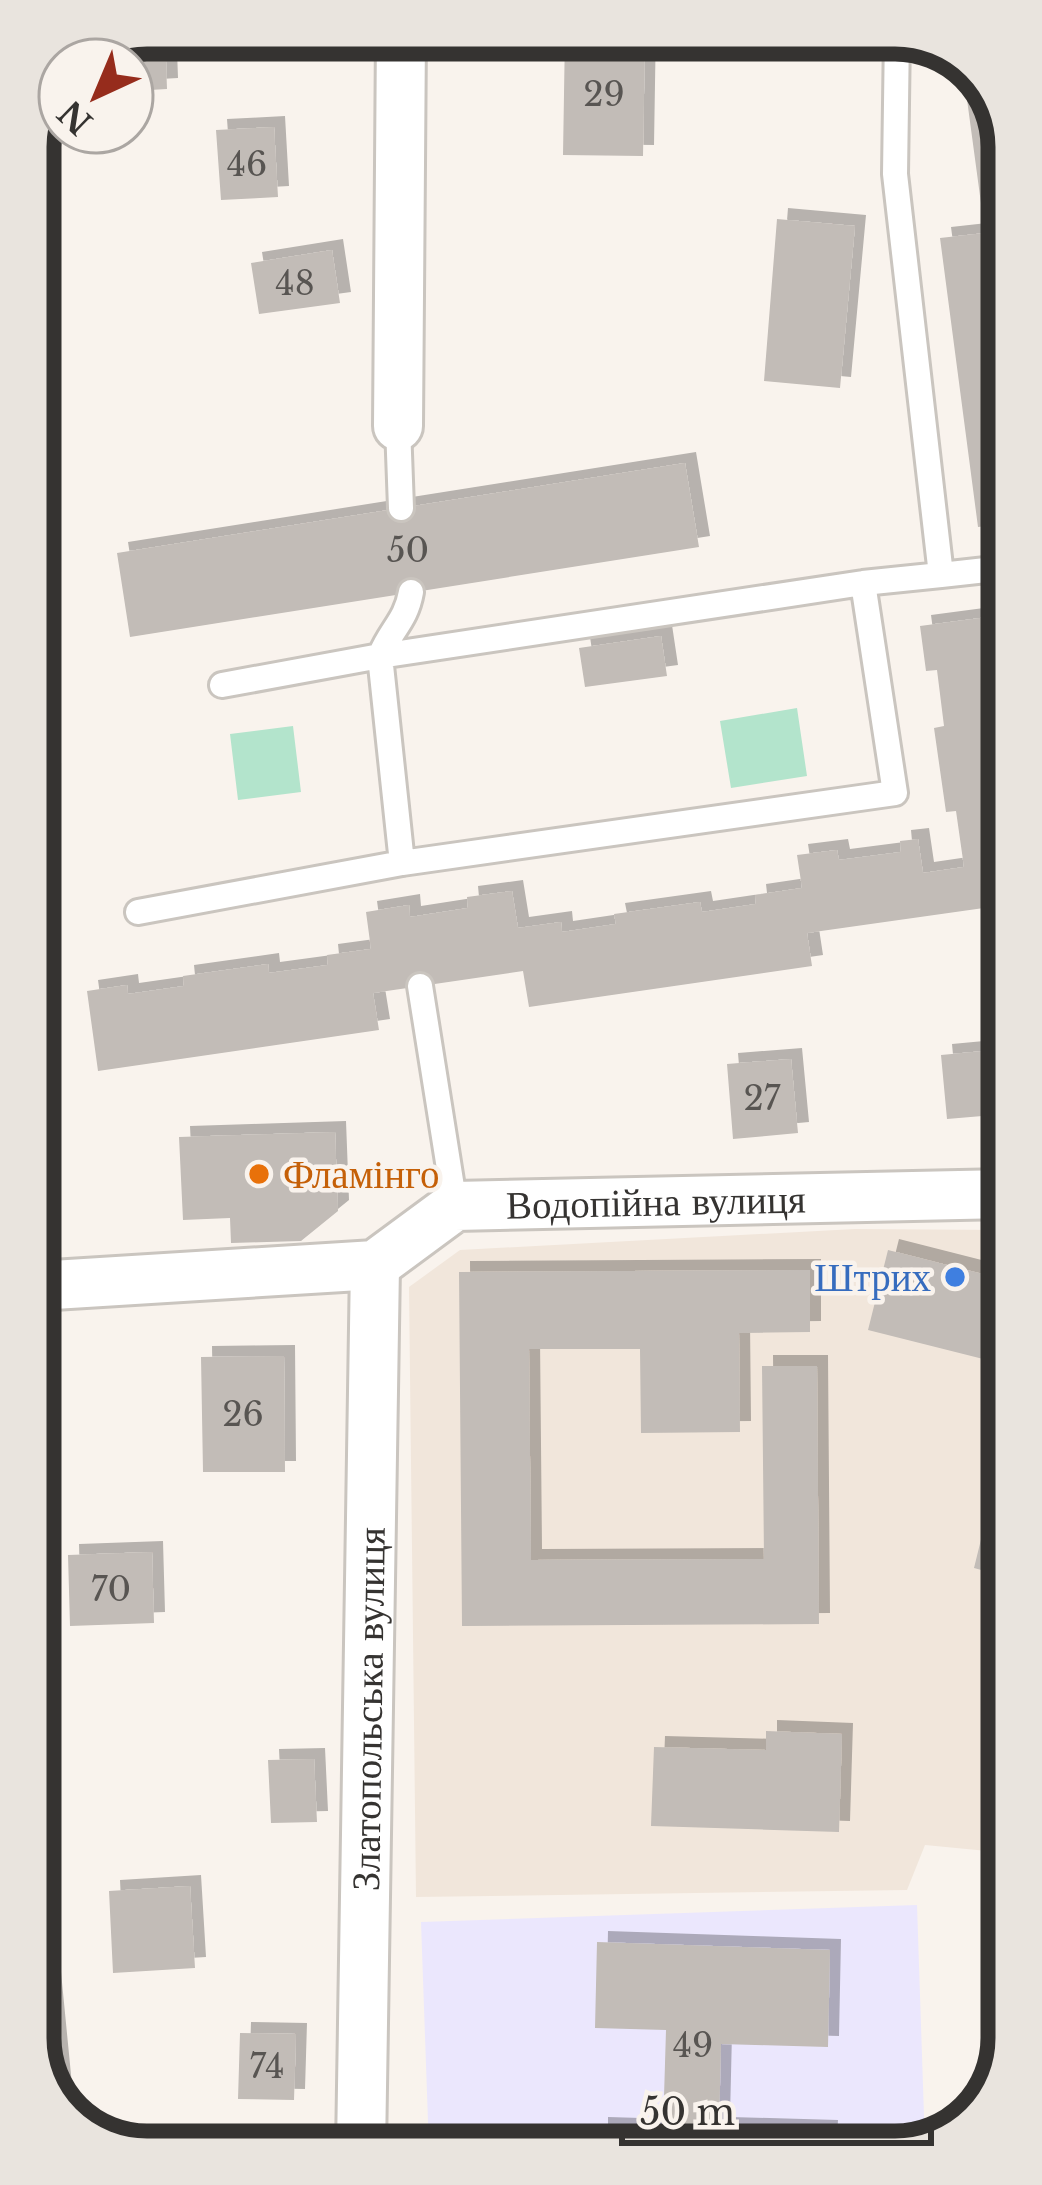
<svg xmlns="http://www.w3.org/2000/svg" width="1042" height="2185" font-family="'Libre Baskerville',serif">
  <defs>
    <filter id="shadow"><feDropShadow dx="11" dy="-11" stdDeviation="0" flood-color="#0004"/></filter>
  </defs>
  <rect width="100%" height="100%" fill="#f9f3ed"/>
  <path fill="#f1e6db" d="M 855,1229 L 1006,1230 L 1008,1853 L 925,1845 L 907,1890 L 416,1897 L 409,1287 L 460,1250 Z"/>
  <path fill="#ebe7fd" d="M 917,1905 L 925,2146 L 429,2150 L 421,1922 Z"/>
  <path fill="#b3e4cc" d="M 797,708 L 807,776 L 731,788 L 720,721 Z
    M 293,726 L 301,792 L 238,800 L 230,734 Z"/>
  <path fill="#c2bcb7" filter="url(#shadow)" d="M 147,33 L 165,33 L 167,89 L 132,91 L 132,60 L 82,60 Z
    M 565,33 L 645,33 L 643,156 L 563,155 Z
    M 961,55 L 1003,110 L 1004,524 L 978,527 L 940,238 L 985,233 Z
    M 274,127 L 278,197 L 221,200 L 216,130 Z
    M 777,219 L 855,226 L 840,388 L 764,381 Z
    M 332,250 L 340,303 L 259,314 L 251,263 Z
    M 685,463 L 699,547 L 130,637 L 117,553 Z
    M 1003,615 L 1005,905 L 807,933 L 812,966 L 529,1007 L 523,971 L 373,993 L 379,1030 L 98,1071 L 87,991 L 127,985 L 128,994 L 184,986 L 183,976 L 268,964 L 269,973 L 328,965 L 327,955 L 371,949 L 366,912 L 409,905 L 410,917 L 468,908 L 467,897 L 512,891 L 518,928 L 561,922 L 562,932 L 616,924 L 614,914 L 700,902 L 702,912 L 756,904 L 755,895 L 802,888 L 797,855 L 837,850 L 839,860 L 901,852 L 900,841 L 918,839 L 923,873 L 964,867 L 956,811 L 946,812 L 934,728 L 944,726 L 937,670 L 926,671 L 920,626 Z
    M 661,636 L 667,676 L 585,687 L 579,648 Z
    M 1005,1049 L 1006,1114 L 947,1119 L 941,1055 Z
    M 791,1059 L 798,1133 L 733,1139 L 727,1064 Z
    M 335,1132 L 338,1211 L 301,1241 L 231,1243 L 230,1218 L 183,1220 L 179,1137 Z
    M 36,1145 L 41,1145 L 45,1230 L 37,1230 Z
    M 888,1250 L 1006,1280 L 1007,1365 L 868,1330 Z
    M 810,1270 L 810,1332 L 739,1333 L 740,1432 L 641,1433 L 640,1349 L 529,1349 L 531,1560 L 764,1559 L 762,1366 L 817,1366 L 819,1624 L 462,1626 L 459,1272 Z
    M 284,1356 L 285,1472 L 203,1472 L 201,1357 Z
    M 1005,1442 L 1007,1443 L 1007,1577 L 974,1568 Z
    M 152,1552 L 154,1623 L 70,1626 L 68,1555 Z
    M 766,1731 L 842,1734 L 839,1832 L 651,1826 L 654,1747 L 766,1750 Z
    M 314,1759 L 317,1822 L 271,1823 L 268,1760 Z
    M 190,1886 L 195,1968 L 113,1973 L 109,1891 Z
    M 39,1901 L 42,1901 L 62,2106 L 39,2075 Z
    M 597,1942 L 830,1950 L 828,2047 L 721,2044 L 719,2128 L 827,2131 L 826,2146 L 597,2148 L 597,2128 L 663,2130 L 666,2030 L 595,2028 Z
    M 240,2033 L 296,2034 L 294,2100 L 238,2099 Z"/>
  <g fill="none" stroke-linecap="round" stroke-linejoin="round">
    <g stroke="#cac5bf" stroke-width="30">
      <path id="lane" d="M 398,426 L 401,508
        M 941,575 L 1004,568
        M 222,685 L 380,656 L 863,583
        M 402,863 L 380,656 C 391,629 406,621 411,592
        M 138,912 L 402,863 L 895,793 L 863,583 L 941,575 L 895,174 L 897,33
        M 420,986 L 455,1206"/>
    </g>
    <g stroke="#cac5bf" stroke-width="54">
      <g id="street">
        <path d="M 398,426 L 401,33"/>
        <path id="s1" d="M 37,1286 L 375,1265 L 455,1206 L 1006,1194"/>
        <path id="s2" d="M 361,2150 L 375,1265"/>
      </g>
    </g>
    <use href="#lane" stroke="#fff" stroke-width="24"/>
    <use href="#street" stroke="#fff" stroke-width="48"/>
  </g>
  <circle fill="#e8710a" stroke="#f9f3ed" stroke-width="4.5" cx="259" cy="1174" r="12"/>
  <circle fill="#3f7fe0" stroke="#f9f3ed" stroke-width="4.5" cx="955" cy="1277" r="12"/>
  <g text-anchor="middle" stroke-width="9" stroke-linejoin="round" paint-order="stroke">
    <g font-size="33" fill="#585552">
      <text x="604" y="106">29</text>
      <text x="247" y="176">46</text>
      <text x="295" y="295">48</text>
      <text x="408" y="562">50</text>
      <text x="762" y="1110">27</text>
      <text x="243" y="1426">26</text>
      <text x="111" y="1601">70</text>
      <text x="693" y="2057">49</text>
      <text x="267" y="2078">74</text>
    </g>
    <g font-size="39" fill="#c56008" stroke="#f9f3ed" text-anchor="start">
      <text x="283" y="1188">Фламінго</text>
    </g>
    <g font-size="39" fill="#353331" stroke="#f9f3ed">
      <text dy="14" stroke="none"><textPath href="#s1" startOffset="639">Водопійна вулиця</textPath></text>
      <text dy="14" stroke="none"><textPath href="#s2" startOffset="441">Златопольська вулиця</textPath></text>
    </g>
    <g font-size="39" fill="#366cbe" stroke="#f9f3ed" text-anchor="end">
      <text x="931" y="1291">Штрих</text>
    </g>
  </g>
  <path d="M0 0H1042V2185H0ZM147 54H895A93 93 0 0 1 988 147V2038A93 93 0 0 1 895 2131H147A93 93 0 0 1 54 2038V147A93 93 0 0 1 147 54Z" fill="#e9e4de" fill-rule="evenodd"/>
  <path fill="none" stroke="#353331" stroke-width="15" d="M147 54H895A93 93 0 0 1 988 147V2038A93 93 0 0 1 895 2131H147A93 93 0 0 1 54 2038V147A93 93 0 0 1 147 54Z"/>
  <g transform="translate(96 96) rotate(224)"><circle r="57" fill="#f9f3ed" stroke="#aba6a2" stroke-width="3"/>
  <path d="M0-9L21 45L0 30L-21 45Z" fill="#962c1c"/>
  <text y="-18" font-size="33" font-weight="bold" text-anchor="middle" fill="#353331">N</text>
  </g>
  <path d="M622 2125v18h309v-18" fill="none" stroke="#353331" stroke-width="6"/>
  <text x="640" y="2125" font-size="36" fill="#353331" stroke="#f9f3ed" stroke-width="9" paint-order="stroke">50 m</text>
</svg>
